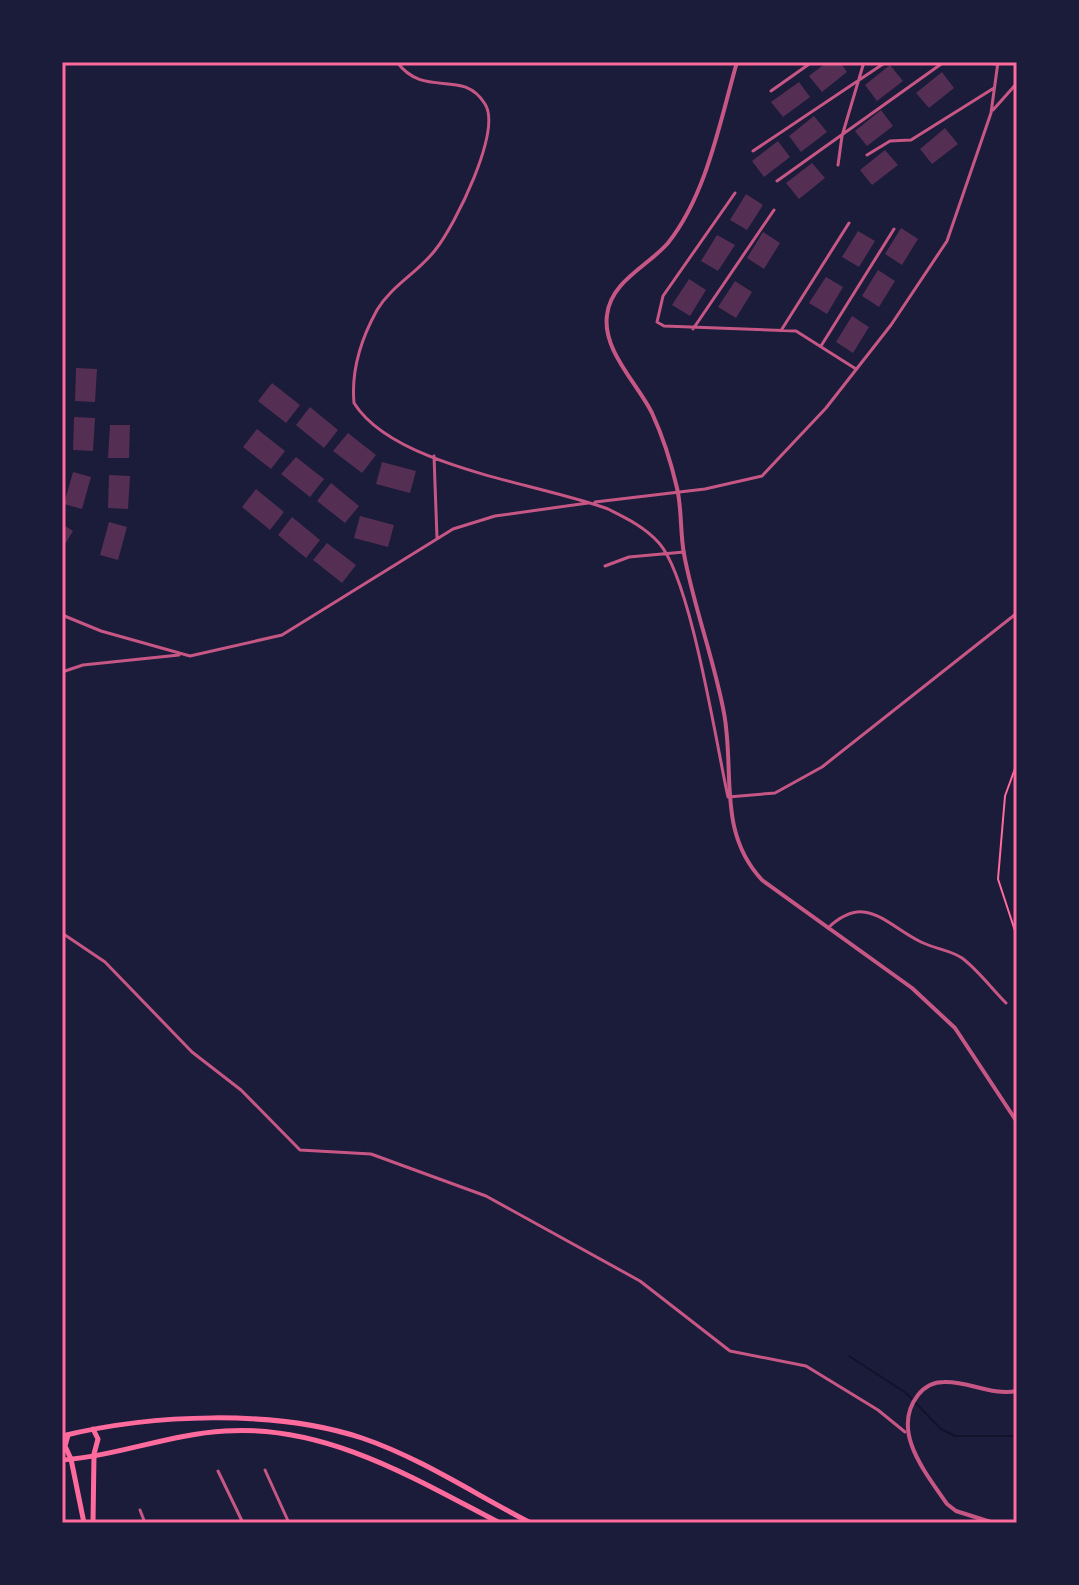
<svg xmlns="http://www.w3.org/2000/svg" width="1079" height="1585" font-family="Jost,sans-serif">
  <rect width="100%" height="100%" fill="#1b1b3a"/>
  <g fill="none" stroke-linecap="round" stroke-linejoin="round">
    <path stroke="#12122b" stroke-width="2" d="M 849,1356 L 906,1393 L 941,1429 L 955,1436 L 1017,1436"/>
  </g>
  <path fill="#542f53" d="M 827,62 L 840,62 L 847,72 L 822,92 L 809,76 Z
    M 890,65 L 903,81 L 877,101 L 865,85 Z
    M 942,72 L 954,88 L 929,108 L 916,93 Z
    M 799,82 L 810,97 L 783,117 L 771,102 Z
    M 881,110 L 893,126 L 867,146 L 855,131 Z
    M 814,116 L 827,132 L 801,152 L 789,136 Z
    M 945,128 L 958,144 L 932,164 L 920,149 Z
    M 778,141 L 790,157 L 764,177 L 752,161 Z
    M 885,150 L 898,165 L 872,185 L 860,170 Z
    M 812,163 L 825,178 L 799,199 L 786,183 Z
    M 746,194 L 763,205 L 747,230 L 730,220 Z
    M 901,228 L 918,239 L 902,265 L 885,254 Z
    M 858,231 L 875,241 L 859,267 L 842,257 Z
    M 763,232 L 780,243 L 764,269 L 747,258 Z
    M 717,235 L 735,245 L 718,271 L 701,261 Z
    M 878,270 L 895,281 L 879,307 L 862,296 Z
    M 826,277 L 843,287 L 827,314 L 809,303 Z
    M 689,279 L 706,290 L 690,316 L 672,305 Z
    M 735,281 L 752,292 L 736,318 L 718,307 Z
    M 852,316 L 869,327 L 853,353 L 836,342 Z
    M 76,368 L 97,369 L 95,402 L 75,401 Z
    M 272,383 L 300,405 L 286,423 L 258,401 Z
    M 310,407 L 338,430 L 324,448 L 296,425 Z
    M 74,417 L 95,418 L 93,451 L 73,450 Z
    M 110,425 L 130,425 L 129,458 L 108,458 Z
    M 257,429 L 285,451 L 271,469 L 243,447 Z
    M 348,433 L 376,455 L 362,473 L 333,451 Z
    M 296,457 L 324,479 L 310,497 L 281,474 Z
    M 382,462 L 416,471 L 410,493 L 376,484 Z
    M 73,472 L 91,477 L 82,509 L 64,504 Z
    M 109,475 L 130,476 L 128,509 L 108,508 Z
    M 331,483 L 359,506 L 345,523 L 317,501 Z
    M 256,489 L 284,512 L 270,530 L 242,507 Z
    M 360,516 L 394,525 L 388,547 L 354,538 Z
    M 292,517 L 320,540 L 306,558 L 278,535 Z
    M 109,522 L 127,527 L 118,560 L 100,555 Z
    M 62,524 L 73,531 L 62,549 Z
    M 327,543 L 356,565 L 342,583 L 313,560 Z"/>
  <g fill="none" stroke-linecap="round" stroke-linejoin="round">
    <path stroke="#ff6b9d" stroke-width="2" d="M 1017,763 L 1005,796 L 998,879 L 1017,937"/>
    <path stroke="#c65784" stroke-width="3" d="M 397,62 C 425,100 462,67 485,104 C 502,131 455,225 436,249 C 419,272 392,285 377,310 C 361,339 351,370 354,403 C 394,467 538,483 608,509 C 626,518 645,527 659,543 C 691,579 716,743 728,797 L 775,793 L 822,767 L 1017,613
      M 979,62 L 996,64
      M 771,91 L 812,62
      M 993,110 L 1017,83
      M 753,151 L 886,62
      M 867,155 L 890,141 L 911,140 L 994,88
      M 838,165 L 842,136 L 864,62
      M 777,181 L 944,62
      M 735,193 L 663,296 L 657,322 L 664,326 L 796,331 L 856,369
      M 693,329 L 774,210
      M 782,329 L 849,223
      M 821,346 L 894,229
      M 434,456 L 437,538
      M 595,502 L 705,489 L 762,476 L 826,408 L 891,325 L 947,241 L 991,113 L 998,62
      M 605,566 L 629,557 L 684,552
      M 62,615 L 101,631 L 190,656 L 282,635 L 453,529 L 495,516 L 588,503
      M 62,672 L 83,665 L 179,655
      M 828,928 C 866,892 886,925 921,942 C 935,949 950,950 962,958 C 978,970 992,989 1006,1003
      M 62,933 L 105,962 L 192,1052 L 241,1090 L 300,1150 L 371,1154 L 486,1196 L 640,1281 L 730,1351 L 806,1366 L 878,1410 L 905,1432
      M 265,1470 L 289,1523
      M 218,1471 L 243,1523
      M 140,1510 L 145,1523"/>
    <path stroke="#c65784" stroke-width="4" d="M 737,62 C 720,121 707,194 668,243 C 647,267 611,281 607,315 C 602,350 637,383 652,413 C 663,437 671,462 677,488 C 682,509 680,532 684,554 C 694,608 714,659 724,713 C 735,772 717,832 762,880 L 912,988 L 955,1028 L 1017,1122
      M 994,1523 L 956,1511 L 947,1504 C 926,1473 890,1431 918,1395 C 925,1386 933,1382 944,1382 C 969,1381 991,1396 1017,1391"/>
    <path stroke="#ff6b9d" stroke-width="5" d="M 71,1459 L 84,1523
      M 93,1523 L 94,1455"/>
    <path stroke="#ff6b9d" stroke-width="5" d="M 93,1429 L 98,1439 L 94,1454
      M 68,1435 L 65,1446 L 71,1459
      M 62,1436 C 152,1414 274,1409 362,1438 C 421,1458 476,1495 531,1523
      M 62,1460 C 117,1456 170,1434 225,1431 C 326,1424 415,1479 500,1523"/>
  </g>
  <rect width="1079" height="1585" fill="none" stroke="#1b1b3a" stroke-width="128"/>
  <rect x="64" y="64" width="951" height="1457" fill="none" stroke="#ff6b9d" stroke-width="3"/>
</svg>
